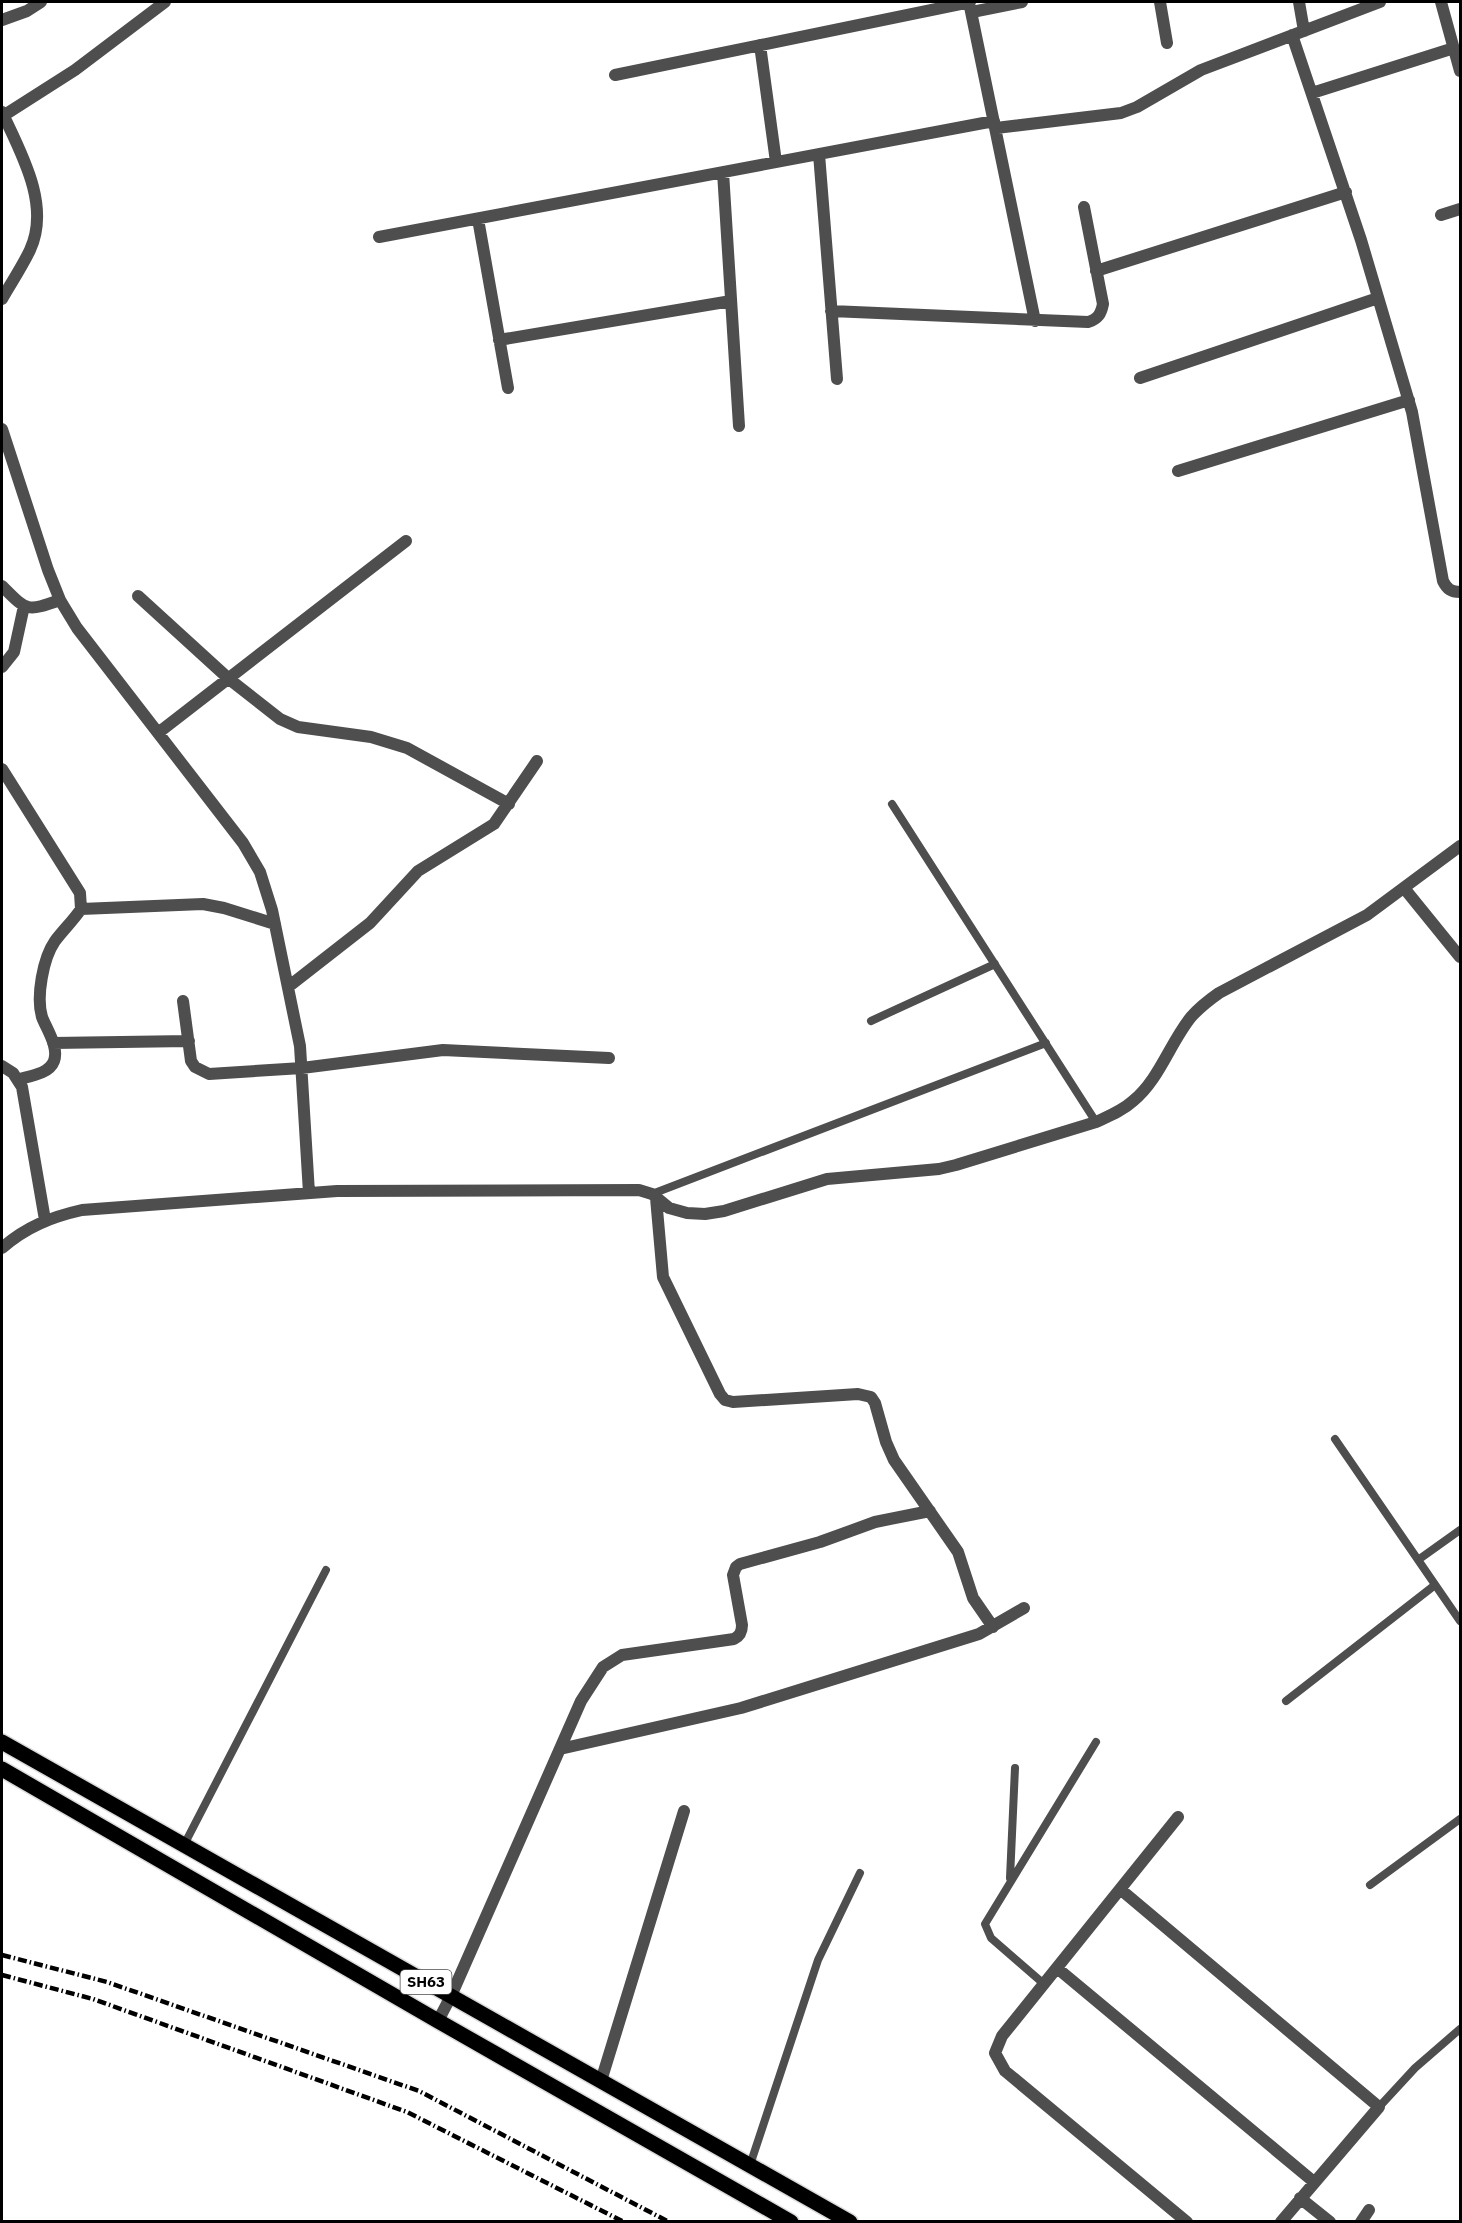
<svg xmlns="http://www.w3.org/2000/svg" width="1462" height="2223" font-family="'IBM Plex Sans',sans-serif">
  <rect width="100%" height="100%" fill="#fff"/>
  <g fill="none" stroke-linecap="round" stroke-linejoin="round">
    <g stroke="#dbdbdb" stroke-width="18">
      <path id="primary" d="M 2,1742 L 850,2222
        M 2,1769 L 438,2021 L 791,2222"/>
    </g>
    <path stroke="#4e4e4e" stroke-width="8" d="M 892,804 L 1096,1122
      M 871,1021 L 995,964
      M 652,1194 L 1046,1043
      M 1335,1439 L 1460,1621
      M 1418,1560 L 1460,1530
      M 1286,1701 L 1435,1585
      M 184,1845 L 326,1570
      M 1010,1878 L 1015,1768
      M 1370,1885 L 1460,1819
      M 1044,1984 L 991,1938 L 985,1924 L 1096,1742
      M 1379,2107 L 1415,2068 L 1460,2029
      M 750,2165 L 818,1960 L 860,1873"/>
    <path stroke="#4e4e4e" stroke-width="12" d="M 969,2 L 1035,321
      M 1160,2 L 1167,43
      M 1299,2 L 1304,31
      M 1441,2 L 1460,71
      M 972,12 L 1022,2
      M 2,20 L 27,11 L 41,2
      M 1292,35 L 1361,240 L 1412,412 L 1443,581 C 1447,589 1451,592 1460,592
      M 760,45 L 776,162
      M 615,75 L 970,2
      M 1312,93 L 1454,48
      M 2,112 C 21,153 51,205 30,250 C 22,267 11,283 2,299
      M 3,116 L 75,70 L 165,2
      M 996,128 L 1121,113 L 1137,107 L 1201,70 L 1380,2
      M 819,154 L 837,379
      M 723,172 L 739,426
      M 1441,215 L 1460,209
      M 478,219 L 508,388
      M 379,237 L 994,121
      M 1096,271 L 1346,192
      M 831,311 L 1088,322 C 1098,319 1101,314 1103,304 L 1084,207
      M 499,340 L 731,301
      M 1140,378 L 1378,298
      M 2,429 L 48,570 L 60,600 L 77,628 L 243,843 L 260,872 L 272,910 L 300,1046 L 309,1193
      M 1178,471 L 1409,400
      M 2,586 C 27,611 26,612 60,600
      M 138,596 L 229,679 L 280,719 L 298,727 L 371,737 L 407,748 L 509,804
      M 2,667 L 14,652 L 24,606
      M 158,733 L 406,541
      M 2,769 L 80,893 L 81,909 C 73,921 63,930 55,941 C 43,958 36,997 42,1017 C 47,1030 59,1047 54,1061 C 49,1074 30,1076 19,1079
      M 1404,888 L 1460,957
      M 81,909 L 203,904 L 224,908 L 275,924
      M 288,987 L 370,923 L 418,871 L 494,824 L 537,761
      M 183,1001 L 191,1061 L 195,1067 L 209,1074 L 302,1068 L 443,1050 L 609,1058
      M 53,1043 L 189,1041
      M 2,1066 L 13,1073 L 22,1087 L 45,1220
      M 656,1198 L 663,1277 L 720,1394 L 725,1400 L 733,1402 L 858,1394 L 871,1397 L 875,1403 L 886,1442 L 894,1460 L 958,1552 L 973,1598 L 993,1627
      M 2,1248 C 26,1227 51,1217 82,1210 L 337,1191 L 639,1190 L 652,1194 L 669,1208 L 687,1213 L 705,1214 L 724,1211 L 827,1179 L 939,1169 L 956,1165 L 1096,1122 C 1109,1116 1122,1111 1133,1101 C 1159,1080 1170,1043 1191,1017 C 1199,1008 1209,1000 1219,993 L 1367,915 L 1460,846
      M 560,1749 L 741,1708 L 979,1634 L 1024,1608
      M 1178,1817 L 1002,2036 L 995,2053 L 1005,2071 L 1187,2222
      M 1120,1889 L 1379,2107 L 1281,2222
      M 1057,1968 L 1314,2182
      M 438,2021 L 451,1996 L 581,1701 L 603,1667 L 622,1655 L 734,1639 C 740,1636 742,1632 742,1625 L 733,1575 L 736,1567 L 740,1564 L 820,1542 L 875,1522 L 930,1511
      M 601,2081 L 684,1811
      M 1300,2198 L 1330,2222
      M 1361,2222 L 1369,2210"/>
    <use href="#primary" stroke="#000" stroke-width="15"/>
    <path stroke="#000" stroke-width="4.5" stroke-dasharray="9 3 1.5 3" stroke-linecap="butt" d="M 2,1955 L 107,1982 L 419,2091 L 669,2222
      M 2,1975 L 93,1999 L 407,2112 L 624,2222"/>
  </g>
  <g text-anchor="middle" stroke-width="5" stroke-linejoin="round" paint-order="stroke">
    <rect fill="#fff" stroke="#4c4c4c" stroke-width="1.5" x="400.5" y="1970" width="51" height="24" rx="4.5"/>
    <g font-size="15" font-weight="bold" fill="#000">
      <text x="426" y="1987">SH63</text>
    </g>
  </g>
  <rect width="1462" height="2223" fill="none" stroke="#000000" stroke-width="6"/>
</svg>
